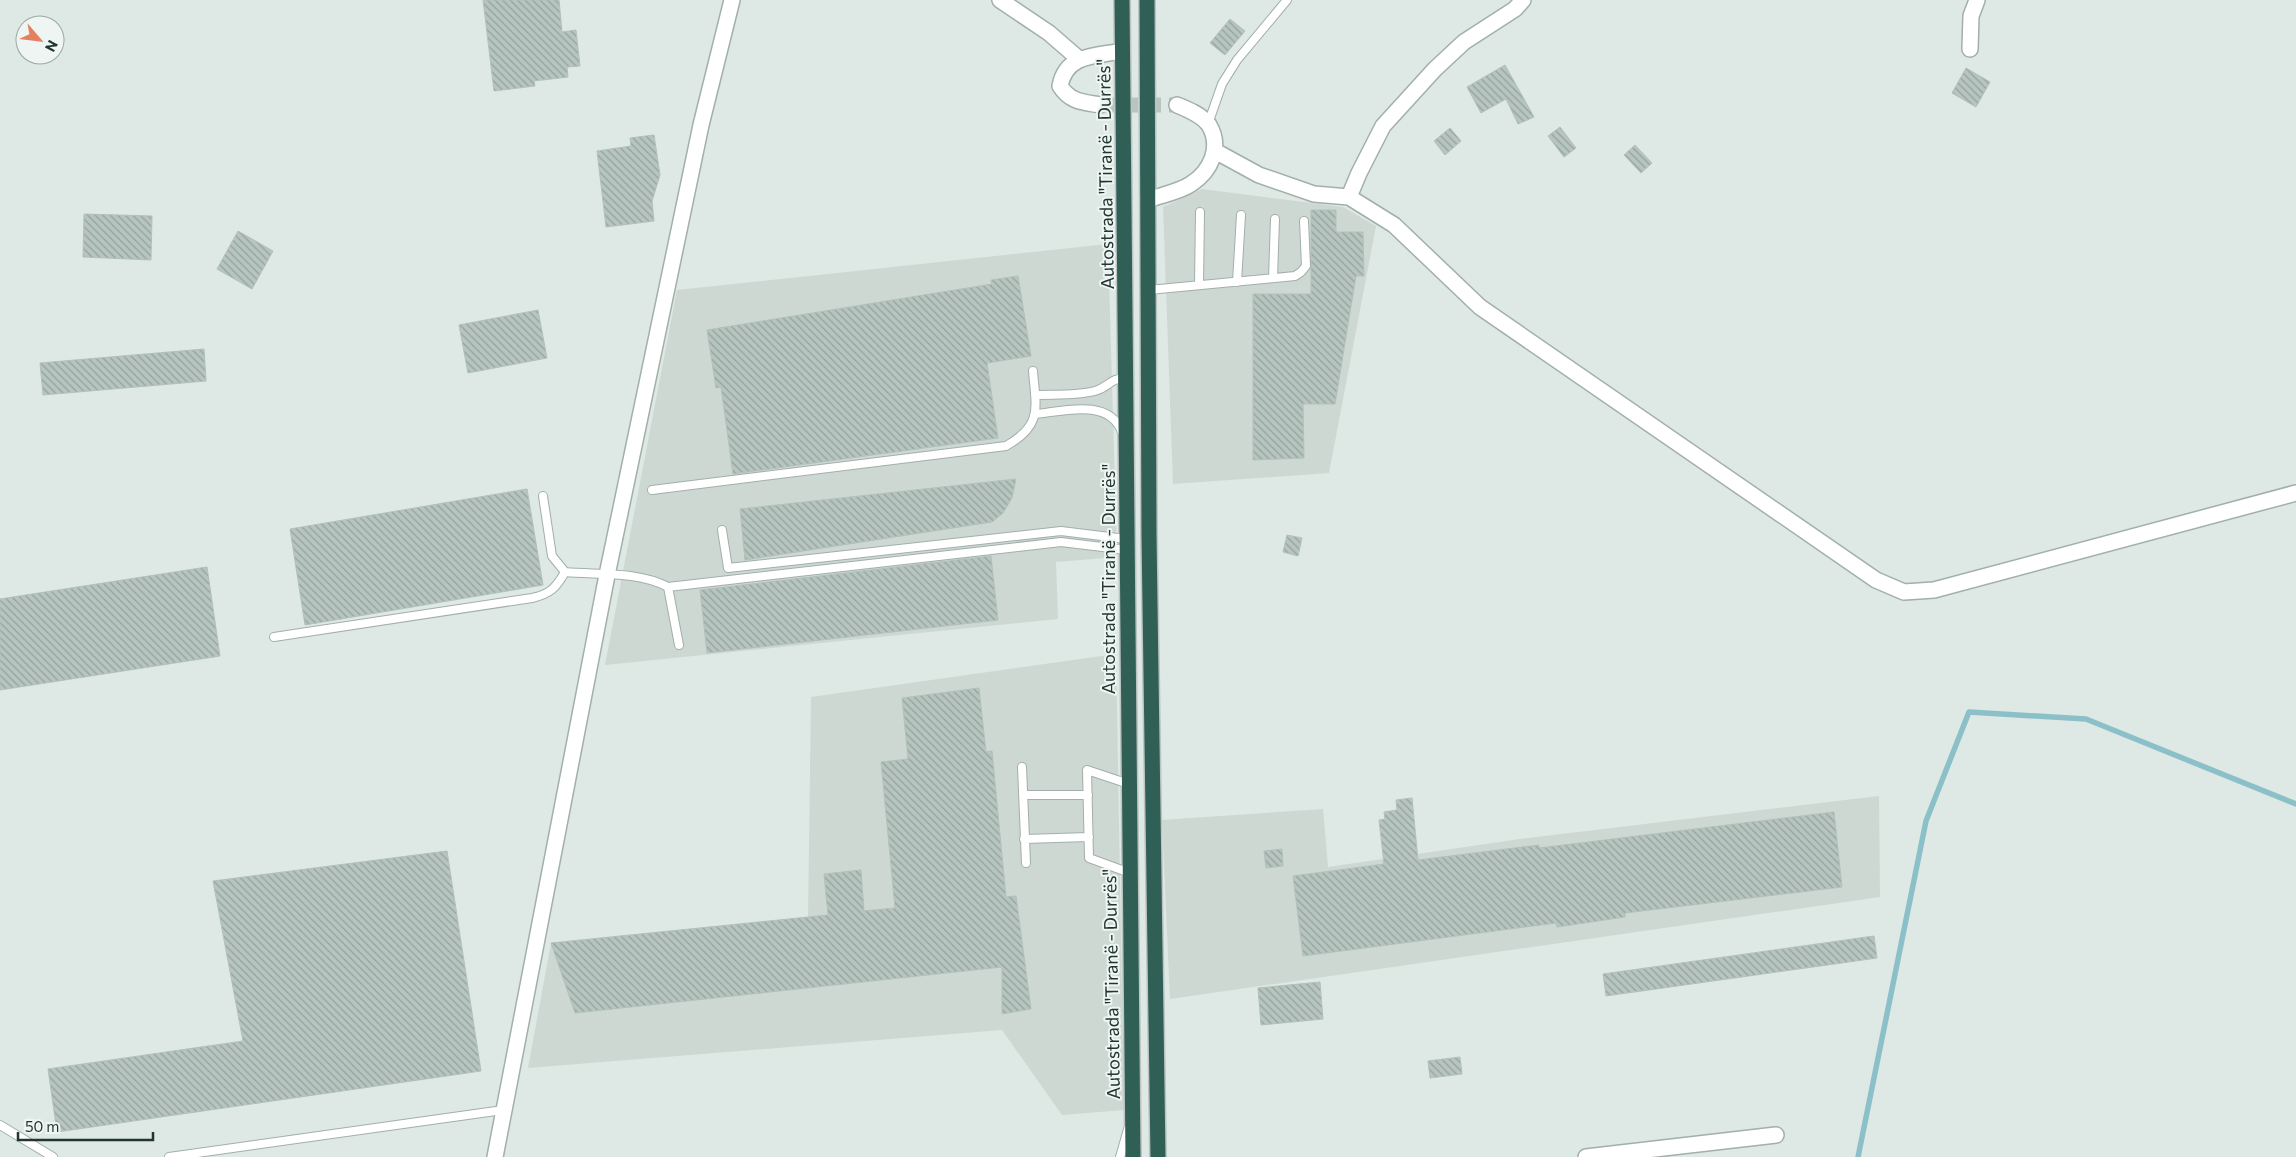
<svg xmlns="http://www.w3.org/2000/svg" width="2296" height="1157" font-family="Commissioner,sans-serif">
  <defs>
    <pattern id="building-back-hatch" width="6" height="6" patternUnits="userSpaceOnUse" patternTransform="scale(1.25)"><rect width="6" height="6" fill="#b7c5c0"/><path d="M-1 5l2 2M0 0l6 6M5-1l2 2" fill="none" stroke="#94a19c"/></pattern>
  </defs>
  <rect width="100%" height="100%" fill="#dee8e4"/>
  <path fill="#cdd8d3" d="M 1202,189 L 1343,207 L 1376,226 L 1329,473 L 1173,484 L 1163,207 Z
    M 1108,244 L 1117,557 L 1056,562 L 1058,619 L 605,665 L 677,290 Z
    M 1116,654 L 1124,1110 L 1062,1115 L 1002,1030 L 528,1068 L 551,943 L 808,920 L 811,697 Z
    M 1879,796 L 1880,897 L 1170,999 L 1162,820 L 1323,809 L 1328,867 L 1520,839 Z"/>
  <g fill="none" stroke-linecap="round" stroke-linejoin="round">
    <path stroke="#8bc0c9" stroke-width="5.5" d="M 1858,1157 L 1926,821 L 1969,712 L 2086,719 L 2296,804"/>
  </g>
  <path fill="url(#building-back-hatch)" stroke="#b2c1bb" d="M 483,0 L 559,0 L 562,32 L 576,30 L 580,66 L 567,67 L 568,77 L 534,81 L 535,86 L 494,91 Z
    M 1230,19 L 1245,31 L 1225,55 L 1210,43 Z
    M 1505,65 L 1534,117 L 1518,124 L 1506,99 L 1481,113 L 1467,87 Z
    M 1966,68 L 1990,82 L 1976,107 L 1952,93 Z
    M 1560,127 L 1576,148 L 1564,157 L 1548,136 Z
    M 1450,128 L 1461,141 L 1445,155 L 1434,141 Z
    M 654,135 L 660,175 L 652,201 L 654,221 L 606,227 L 597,151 L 631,146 L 630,138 Z
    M 1635,145 L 1652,163 L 1641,173 L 1624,155 Z
    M 1311,210 L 1336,210 L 1336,232 L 1363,232 L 1364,276 L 1356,276 L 1335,404 L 1303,404 L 1304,458 L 1253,460 L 1253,294 L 1311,294 Z
    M 84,214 L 152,216 L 151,260 L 83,257 Z
    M 238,231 L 273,251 L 252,289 L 217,269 Z
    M 1018,276 L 1031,356 L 987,363 L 998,438 L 733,474 L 721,387 L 716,388 L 707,330 L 992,284 L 991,280 Z
    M 538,310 L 547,358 L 468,373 L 459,325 Z
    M 204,349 L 206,381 L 43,395 L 40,363 Z
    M 1016,479 L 1012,498 L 1003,513 L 992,522 L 745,560 L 740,509 Z
    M 527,489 L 543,585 L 305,625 L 290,529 Z
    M 1287,535 L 1302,538 L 1298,556 L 1283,552 Z
    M 991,556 L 998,620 L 707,653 L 700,590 Z
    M 207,567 L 220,656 L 0,690 L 0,599 Z
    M 979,688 L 986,752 L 992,751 L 1006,897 L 1016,896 L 1031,1009 L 1002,1014 L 1002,967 L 575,1013 L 551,943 L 828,915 L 824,874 L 861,870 L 864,911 L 895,908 L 881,762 L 908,759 L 902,698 Z
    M 1412,798 L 1418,860 L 1539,845 L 1539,848 L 1834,812 L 1842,887 L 1625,913 L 1625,917 L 1557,927 L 1556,923 L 1303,956 L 1293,876 L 1384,864 L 1379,820 L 1385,819 L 1384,812 L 1397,810 L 1396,800 Z
    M 1282,849 L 1283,866 L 1266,868 L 1264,851 Z
    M 447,851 L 481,1071 L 57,1132 L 48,1069 L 243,1041 L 213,881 Z
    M 1874,936 L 1877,958 L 1606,996 L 1603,974 Z
    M 1320,982 L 1323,1019 L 1261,1025 L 1258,988 Z
    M 1460,1057 L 1462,1074 L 1430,1078 L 1428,1061 Z"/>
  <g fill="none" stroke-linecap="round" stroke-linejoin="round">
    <path stroke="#b8c4c0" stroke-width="15" stroke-dasharray="15 8" stroke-linecap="butt" d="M 1100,105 L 1177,105"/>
    <g stroke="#a2afaa" stroke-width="10">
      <path id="lane" d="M 1208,124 L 1222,84 L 1237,60 L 1287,0
        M 1273,278 L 1275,219
        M 1237,282 L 1241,215
        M 1199,285 L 1200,212
        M 1149,290 L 1295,276 L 1301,272 L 1306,266 L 1304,221
        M 1035,395 C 1054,394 1076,396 1095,391 C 1110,387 1109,378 1127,378
        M 1036,414 C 1064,411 1109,398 1122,432
        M 652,490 L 1006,446 C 1043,425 1036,408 1033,371
        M 543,496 L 552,556 L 565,572 C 599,575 638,571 668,587
        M 722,530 L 728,568 L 1061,531 L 1126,539
        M 274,637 L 532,598 C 550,594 556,588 565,572
        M 679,645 L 668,587 L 1061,542 L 1127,550
        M 1022,767 L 1026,863
        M 1129,784 L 1087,770 L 1089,858 L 1130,873
        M 1023,795 L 1088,795
        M 1024,839 L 1089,837
        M 0,1125 L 53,1157
        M 169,1157 L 503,1110
        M 1120,1157 L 1128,1129"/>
    </g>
    <g stroke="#a2afaa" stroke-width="18">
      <path id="street" d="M 1000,0 L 1049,33 L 1079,59
        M 1970,49 L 1971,16 L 1977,0
        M 1100,105 C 1083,102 1070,102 1060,86 C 1066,54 1095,56 1122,51
        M 1215,151 L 1259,175 L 1314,194 L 1349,197 L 1394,225 L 1480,307 L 1876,580 L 1904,592 L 1934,590 L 2296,493
        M 1349,197 L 1359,173 L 1383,126 L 1435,69 L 1464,42 L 1515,9 L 1523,0
        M 1148,200 C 1161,195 1179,192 1191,184 C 1211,171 1222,147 1209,125 C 1202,115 1187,109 1177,105
        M 495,1157 L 607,575 L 701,125 L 732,0
        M 1586,1157 L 1776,1135"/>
    </g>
    <g stroke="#bcc3c1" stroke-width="18">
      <path id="highway" d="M 1122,0 L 1133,1157
        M 1147,0 L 1149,535 L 1158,1157"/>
    </g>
    <use href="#lane" stroke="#fff" stroke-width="8"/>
    <use href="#street" stroke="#fff" stroke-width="15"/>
    <use href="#highway" stroke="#305f55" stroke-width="15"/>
  </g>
  <g text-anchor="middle" stroke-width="4" stroke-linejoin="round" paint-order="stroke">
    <g font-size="18" fill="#213630" stroke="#eef5f2">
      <text transform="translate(1106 174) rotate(-91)" y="6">Autostrada "Tiranë - Durrës"</text>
      <text transform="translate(1109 579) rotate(-90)" y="6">Autostrada "Tiranë - Durrës"</text>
      <text transform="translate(1112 984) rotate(-91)" y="6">Autostrada "Tiranë - Durrës"</text>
    </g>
  </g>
  <g transform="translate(40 40) rotate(118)"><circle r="24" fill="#eef5f2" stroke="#9ca9a4"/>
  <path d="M0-4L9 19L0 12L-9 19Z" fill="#e48061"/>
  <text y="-8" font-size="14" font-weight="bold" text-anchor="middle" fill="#213630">N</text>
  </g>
  <path d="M18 1132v8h135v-8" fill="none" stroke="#213630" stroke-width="2.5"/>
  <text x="25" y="1132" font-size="15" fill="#213630" stroke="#eef5f2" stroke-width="4" paint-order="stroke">50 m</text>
</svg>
